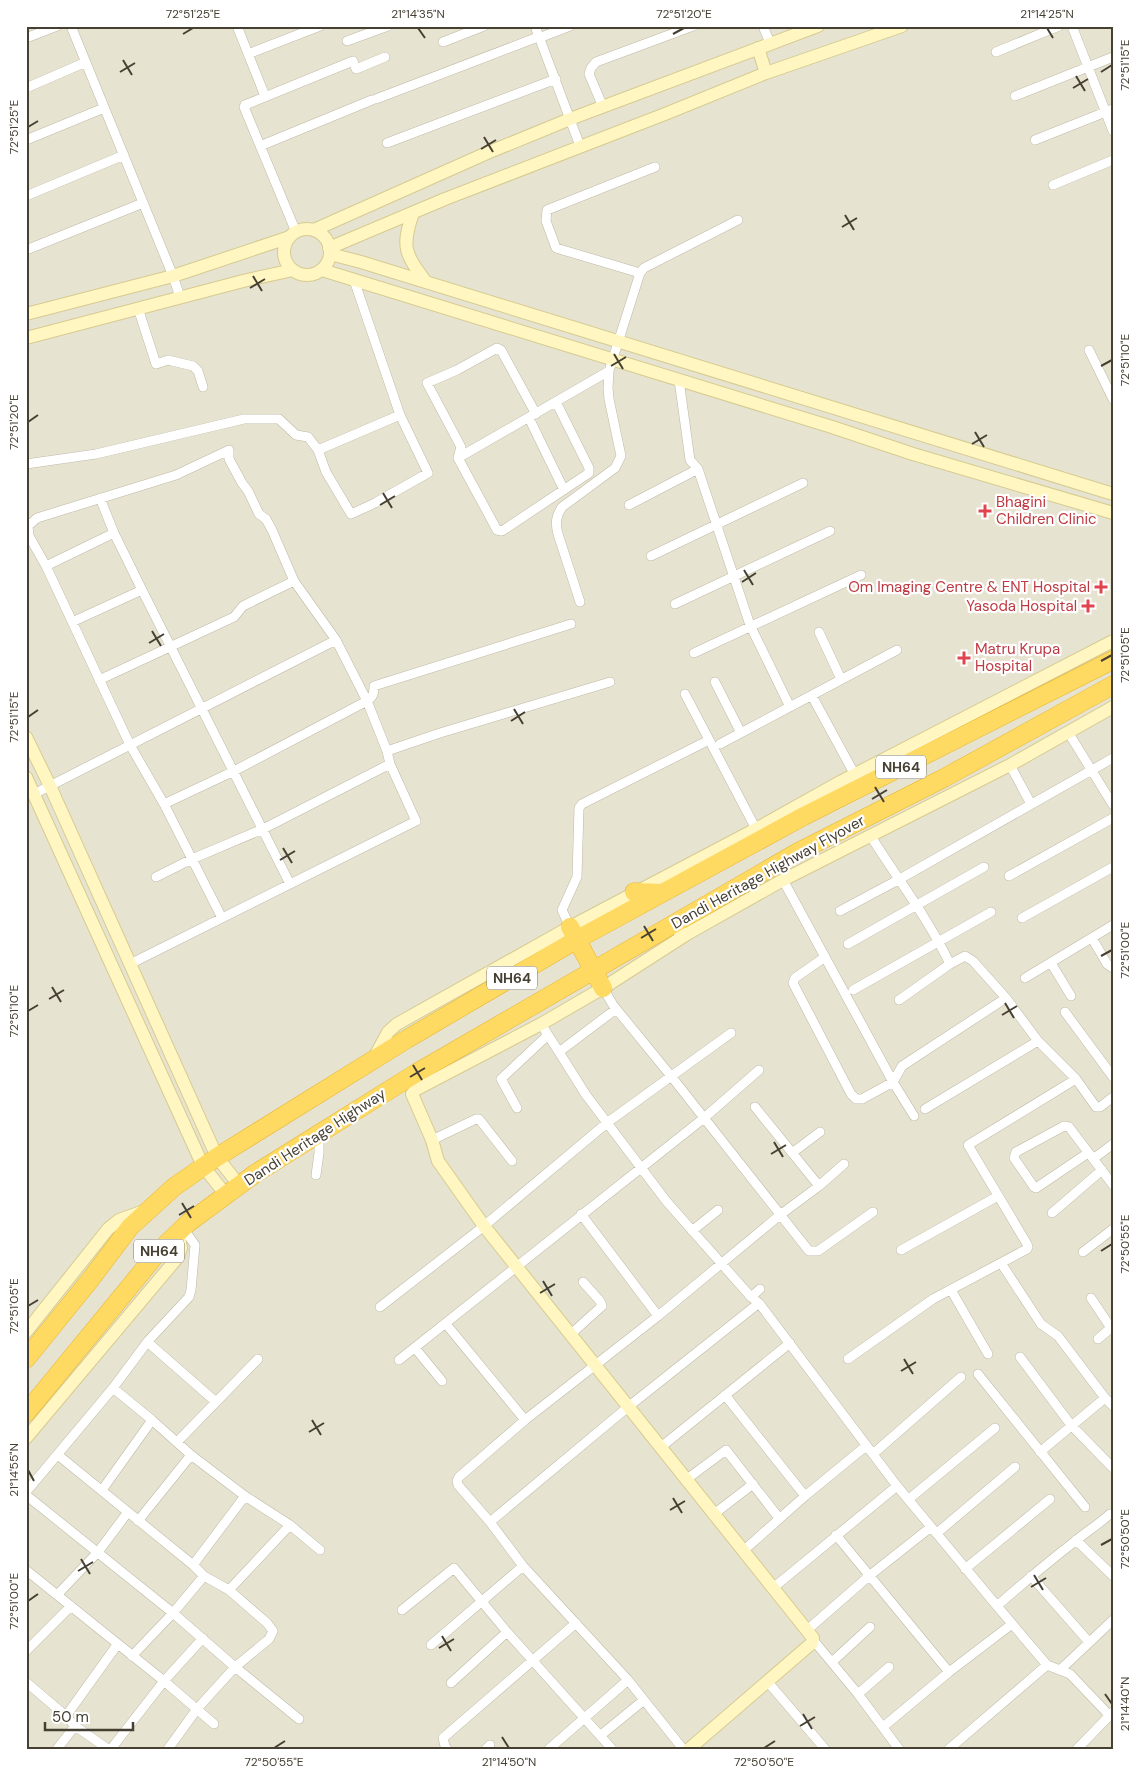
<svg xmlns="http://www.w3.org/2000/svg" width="1139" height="1775" font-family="'DM Sans',sans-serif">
  <rect width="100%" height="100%" fill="#f3f0e4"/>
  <path fill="#e7e3d1" d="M 26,26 L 1113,26 L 1113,1749 L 26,1749 Z"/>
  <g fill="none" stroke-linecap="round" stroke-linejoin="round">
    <g stroke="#bfb9a6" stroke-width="10">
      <path id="street" d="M 71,26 L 173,276 L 180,297
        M 237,26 L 265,96
        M 535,26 L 580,146
        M 763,26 L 770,43
        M 1072,26 L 1113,131
        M 26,38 L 57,26
        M 539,38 L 570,26
        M 347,41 L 388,26
        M 443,42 L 484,26
        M 996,52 L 1059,26
        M 248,54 L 320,26
        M 26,88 L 86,62
        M 1015,96 L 1113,57
        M 376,99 L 538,37
        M 603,107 L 589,74 L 591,68 L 596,62 L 693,26
        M 26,140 L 104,108
        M 1035,140 L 1113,109
        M 387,143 L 556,79
        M 260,146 L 372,100
        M 1053,185 L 1113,160
        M 26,196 L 124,155
        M 296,232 L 244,107 L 245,105 L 353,61 L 356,69 L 385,57
        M 26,250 L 143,203
        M 640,273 L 556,248 L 546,221 L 547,210 L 655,167
        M 138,308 L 156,364 L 168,360 L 193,366 L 198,371 L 203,387
        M 1089,350 L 1113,399
        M 679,380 L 690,460 L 698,469 L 750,625 L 790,707
        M 536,414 L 501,350 L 497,348 L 457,370 L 427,383 L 461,447 L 458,458 L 497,530 L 502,531 L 589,473 L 589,468 L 556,402
        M 529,418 L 564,490
        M 318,450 L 400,415
        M 458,458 L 609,371
        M 26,464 L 96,454 L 244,419 L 279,419 L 296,435 L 308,437 L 318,450 L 326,472 L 351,514 L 375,503 L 428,473 L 400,415 L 354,280
        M 100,498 L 114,533 L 142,590 L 290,884
        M 629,505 L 698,469
        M 651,556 L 803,483
        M 46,566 L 114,533
        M 580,602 L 558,534 C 555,523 556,516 562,507 L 615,468 L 621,456 L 609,399 L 608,388 L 609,371 L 640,273 L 644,268 L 738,220
        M 675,604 L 830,531
        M 72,622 L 142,590
        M 819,632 L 841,679
        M 694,653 L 861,575
        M 99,680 L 234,617 L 243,606 L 294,581
        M 715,682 L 741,733
        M 685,694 L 756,829
        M 812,696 L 855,775
        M 1068,732 L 1113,805
        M 720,744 L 897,650
        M 387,751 L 440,733 L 610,682
        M 1010,765 L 1031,804
        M 34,794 L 336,640
        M 164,804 L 234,771 L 367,701 C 373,697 374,694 374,686 L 571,624
        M 870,835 C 897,878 928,918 950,964 L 965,956 L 973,961 L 1006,998 L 1038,1041 L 1076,1079 L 1096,1107 L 1100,1107 L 1113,1097
        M 1009,876 L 1113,818
        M 156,877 L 192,859 L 263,829 L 390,764
        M 783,880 L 825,957 L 795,978 L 793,983 L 851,1094 L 856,1099 L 862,1099 L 893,1082 L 902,1066 L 1006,998
        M 840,911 L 898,880 L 1113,758
        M 1022,918 L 1113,867
        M 570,927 L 562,910 L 577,877 L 579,808 L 582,804 L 709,740
        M 1092,938 L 1107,964 L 1113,968
        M 848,944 L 984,867
        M 825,957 L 893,1082 L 914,1116
        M 1051,963 L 1071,996
        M 130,964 L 416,821 L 390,764 L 387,751 L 367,701 L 336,640 L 294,581 L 272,530 L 266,519 L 259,514 L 248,491 L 242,483 L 229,459 L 229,450 L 176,475 L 37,518 L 28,526 L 29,536 L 46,566 L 130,745 L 164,804 L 222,918
        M 1025,978 L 1113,925
        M 603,988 L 613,1005 L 671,1076 L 809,1251 L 818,1251 L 873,1212
        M 853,990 L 991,912
        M 899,1000 L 950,964
        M 1065,1012 L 1113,1077
        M 548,1035 L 559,1052 L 616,1009
        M 559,1052 L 586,1095 L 667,1202 L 751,1297 L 759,1303 L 897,1486 L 997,1606 L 1047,1665 L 1070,1674 L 1109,1715
        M 755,1107 L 819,1186
        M 517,1108 L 501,1079 L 548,1035 L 541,1024
        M 925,1109 L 1038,1041
        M 432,1140 L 476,1119 L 479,1119 L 512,1161
        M 792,1153 L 820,1132
        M 1088,1153 L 1036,1188 L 1034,1187 L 1014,1158 L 1016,1152 L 1064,1126 L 1069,1127 L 1113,1185
        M 1093,1159 L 1113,1144
        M 316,1175 L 319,1153 L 319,1134
        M 1052,1213 L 1102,1170
        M 581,1214 L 658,1316
        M 183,1228 L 195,1245 L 191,1290 L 189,1297 L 148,1341 L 152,1346 L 216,1402
        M 692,1231 L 718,1210
        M 901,1250 L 998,1196
        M 1083,1252 L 1113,1229
        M 1001,1263 L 1041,1324 L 1058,1336 L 1105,1398 L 1113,1406
        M 951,1290 L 988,1354
        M 751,1297 L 760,1289
        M 1091,1298 L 1111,1328
        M 380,1307 L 484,1226 L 608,1122 L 731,1033
        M 446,1324 L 525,1420
        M 571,1334 L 602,1306 L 600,1301 L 583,1282
        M 1098,1339 L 1113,1326
        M 415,1348 L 442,1381
        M 1020,1357 L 1071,1425 L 1113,1468
        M 848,1359 L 933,1299 L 1027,1249 L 1028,1247 L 1027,1244 L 968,1145 L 1076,1079
        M 399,1360 L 704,1118 L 759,1070
        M 978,1374 L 1085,1507
        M 113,1388 L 152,1420 L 191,1455 L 245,1496 L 290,1525 L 320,1550
        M 725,1395 L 805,1496
        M 177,1442 L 258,1359
        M 661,1447 L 790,1343
        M 1040,1452 L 1105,1398
        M 873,1454 L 961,1377
        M 58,1455 L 193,1565 L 204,1576 L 229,1590 L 267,1623 L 273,1631 L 269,1639 L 235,1667 L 197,1709 L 168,1749
        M 687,1479 L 726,1450 L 779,1518
        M 102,1490 L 152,1420
        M 26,1492 L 113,1388 L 148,1341
        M 26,1495 L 173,1613 L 235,1667 L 299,1719
        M 909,1499 L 995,1428
        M 714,1514 L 753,1484
        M 138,1521 L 191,1455
        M 490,1522 L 458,1485 L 457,1481 L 459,1477 L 525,1420 L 658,1316 L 780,1215 L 819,1186 L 844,1164
        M 937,1533 L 1015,1467
        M 836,1535 L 949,1672
        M 1076,1540 L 1113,1576
        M 743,1551 L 805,1496 L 866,1446
        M 193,1565 L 245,1496
        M 965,1569 L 1050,1499
        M 26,1570 L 164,1681 L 214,1724
        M 1031,1576 L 1088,1641
        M 773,1588 L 897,1486
        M 229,1590 L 290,1525
        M 57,1595 L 98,1552 L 128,1512
        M 997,1606 C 1022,1584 1047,1563 1074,1542 C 1086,1532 1099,1524 1110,1514
        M 402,1610 L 454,1568 L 507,1632 L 612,1749
        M 806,1631 L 869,1576 L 931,1527
        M 814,1641 L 858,1694 L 899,1749
        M 431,1645 L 523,1566
        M 26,1651 L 71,1606
        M 132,1656 L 173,1613 L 204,1576
        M 832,1662 L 870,1627
        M 1060,1670 L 1113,1620
        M 767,1681 L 825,1749
        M 26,1682 L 66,1716 L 75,1726 L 108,1749
        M 451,1683 L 507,1632
        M 858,1694 L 889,1667
        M 66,1716 L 117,1645
        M 883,1727 L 949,1672 L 1012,1624
        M 601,1735 L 644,1700
        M 57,1749 L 75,1726
        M 111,1749 L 164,1681 L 203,1638
        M 447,1749 L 445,1746 L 443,1738 L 576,1623
        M 486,1749 L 490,1745
        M 549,1749 L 628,1680
        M 683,1749 L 628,1680 L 523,1566 L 490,1522 L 628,1407 L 759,1303
        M 949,1749 L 1047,1665
        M 1077,1749 L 1113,1712"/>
    </g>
    <g stroke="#d6cb90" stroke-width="14">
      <path id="secondary" d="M 758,48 L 766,73
        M 413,213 C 401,247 405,254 426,282
        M284 252a23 23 0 1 1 46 0a23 23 0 1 1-46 0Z
        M 314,230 L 487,153 L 570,119 L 818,26
        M 329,248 L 445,199 L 665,114 L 766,73 L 902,26
        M 330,254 L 361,262 L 1113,494
        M 322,270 L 832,427 L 913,454 L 1113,513
        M 26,314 L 173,276 L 290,237
        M 26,338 L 247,280 L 293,270
        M 26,737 L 50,786 L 217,1157 L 239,1185
        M 26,777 L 203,1166 L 226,1195
        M 680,933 L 687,934 L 783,880 L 1010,765 L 1113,707
        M 687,934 L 603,988 L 541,1024 L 415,1090 L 412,1094 L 432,1140 L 438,1161 L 484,1226 L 813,1638 L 812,1643 L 689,1749
        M 374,1058 L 388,1032 L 397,1024 L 570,927 L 756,829 L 840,782 L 1113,641
        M 26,1332 L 108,1229 L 119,1220 L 144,1211
        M 26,1438 L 178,1257 L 181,1248 L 178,1232"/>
    </g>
    <g stroke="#e7b42a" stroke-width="19">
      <path id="highway" d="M 634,892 L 662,893
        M 570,927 L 603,988
        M 26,1359 L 90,1280 L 130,1227 L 174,1187 L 217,1157 L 407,1039 L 576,940 L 804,816 L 1113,660
        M 26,1413 L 159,1251 L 188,1223 L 256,1173 L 418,1072 L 798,852 L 944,778 L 1113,685"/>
    </g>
    <use href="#street" stroke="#fff" stroke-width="9"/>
    <use href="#secondary" stroke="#fff6c2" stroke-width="12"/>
    <use href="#highway" stroke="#ffda63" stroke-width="18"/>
  </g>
  <path fill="none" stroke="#464033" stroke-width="2" d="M 418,28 L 425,38M 1047,28 L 1053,38M 183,34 L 193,28M 673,34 L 684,28M 123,60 L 132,75M 120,72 L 135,63M 1101,72 L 1112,65M 1076,76 L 1085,91M 1073,88 L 1088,79M 28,127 L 38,121M 484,137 L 493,152M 481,149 L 496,140M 845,215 L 854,230M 842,227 L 857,218M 253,276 L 262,291M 250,288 L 265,279M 614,354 L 623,369M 611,366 L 626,357M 1101,366 L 1112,360M 28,422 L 38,415M 975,432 L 984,447M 972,444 L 987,435M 383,493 L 392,508M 380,505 L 395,496M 744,570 L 753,585M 742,582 L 756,573M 152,631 L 161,646M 149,643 L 164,634M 1101,661 L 1112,655M 514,709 L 523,724M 28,717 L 38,710M 511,721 L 525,712M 875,787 L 884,802M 872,799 L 887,790M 283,848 L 292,863M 280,860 L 295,851M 644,926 L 653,941M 641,938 L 656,929M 1101,956 L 1112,950M 52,987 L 61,1002M 49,999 L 64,990M 1005,1003 L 1014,1018M 28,1011 L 38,1005M 1002,1015 L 1017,1006M 413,1065 L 422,1080M 410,1077 L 425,1068M 774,1142 L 783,1157M 771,1154 L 786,1145M 182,1203 L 191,1218M 179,1215 L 194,1206M 1101,1251 L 1112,1244M 543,1281 L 552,1296M 540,1293 L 555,1284M 28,1306 L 38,1300M 904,1359 L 913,1374M 901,1371 L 916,1362M 312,1420 L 321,1435M 309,1432 L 324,1423M 28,1470 L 34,1481M 673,1498 L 682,1513M 670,1510 L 685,1501M 1101,1545 L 1112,1539M 81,1559 L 90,1574M 78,1571 L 93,1562M 1034,1575 L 1043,1590M 1031,1587 L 1046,1578M 28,1601 L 38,1594M 442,1636 L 451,1651M 439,1648 L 454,1639M 1105,1694 L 1112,1704M 803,1714 L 812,1729M 800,1726 L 815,1717M 502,1737 L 509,1748M 274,1748 L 285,1741M 764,1748 L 775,1741"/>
  <g fill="#e0444e" stroke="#fff" stroke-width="2">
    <path d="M982.5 503.5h5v5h5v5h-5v5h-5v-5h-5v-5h5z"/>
    <path d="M1098.5 579.5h5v5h5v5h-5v5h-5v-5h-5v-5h5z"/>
    <path d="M1085.5 598.5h5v5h5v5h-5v5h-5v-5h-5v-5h5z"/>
    <path d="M961.5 650.5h5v5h5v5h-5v5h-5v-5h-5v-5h5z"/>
  </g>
  <g text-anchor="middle" stroke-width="4.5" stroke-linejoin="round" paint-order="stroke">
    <g fill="#fff" stroke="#7e7970" stroke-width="1">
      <rect x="876" y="755.5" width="50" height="23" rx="4"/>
      <rect x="487" y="966.5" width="50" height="23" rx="4"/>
      <rect x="134" y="1239.5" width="50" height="23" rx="4"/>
    </g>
    <g font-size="14" font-weight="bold" fill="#464033">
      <text x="901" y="772">NH64</text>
      <text x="512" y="983">NH64</text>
      <text x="159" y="1256">NH64</text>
    </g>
    <g font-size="15" fill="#be3a42" stroke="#fff" text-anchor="start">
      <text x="996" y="507">Bhagini<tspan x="996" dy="17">Children Clinic</tspan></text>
      <text x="1090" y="592" text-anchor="end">Om Imaging Centre &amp; ENT Hospital</text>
      <text x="1077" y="611" text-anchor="end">Yasoda Hospital</text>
      <text x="975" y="654">Matru Krupa<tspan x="975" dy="17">Hospital</tspan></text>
    </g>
    <g font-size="15" fill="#464033" stroke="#fff">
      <text transform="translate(768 872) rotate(-29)" y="5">Dandi Heritage Highway Flyover</text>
      <text transform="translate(315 1137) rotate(-33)" y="5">Dandi Heritage Highway</text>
    </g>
  </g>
  <rect width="1139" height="1775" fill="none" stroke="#ffffff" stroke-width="55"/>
  <path d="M45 1722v8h88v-8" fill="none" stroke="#464033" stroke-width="2.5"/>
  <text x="52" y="1722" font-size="15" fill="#464033" stroke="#ffffff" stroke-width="4" paint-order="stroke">50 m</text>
  <rect x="28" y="28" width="1084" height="1720" fill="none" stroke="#464033" stroke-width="2"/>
  <g font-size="12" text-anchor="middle" fill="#464033">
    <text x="193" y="18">72°51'25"E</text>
    <text x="418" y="18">21°14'35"N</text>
    <text x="684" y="18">72°51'20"E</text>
    <text x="1047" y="18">21°14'25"N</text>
    <text transform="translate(1125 65) rotate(-90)" y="4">72°51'15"E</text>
    <text transform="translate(14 127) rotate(-90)" y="4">72°51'25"E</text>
    <text transform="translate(1125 360) rotate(-90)" y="4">72°51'10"E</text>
    <text transform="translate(14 422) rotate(-90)" y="4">72°51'20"E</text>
    <text transform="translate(1125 655) rotate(-90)" y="4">72°51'05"E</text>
    <text transform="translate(14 717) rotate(-90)" y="4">72°51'15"E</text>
    <text transform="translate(1125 950) rotate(-90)" y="4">72°51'00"E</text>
    <text transform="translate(14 1011) rotate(-90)" y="4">72°51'10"E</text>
    <text transform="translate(1125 1244) rotate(-90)" y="4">72°50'55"E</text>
    <text transform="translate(14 1306) rotate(-90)" y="4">72°51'05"E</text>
    <text transform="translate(14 1470) rotate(-90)" y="4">21°14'55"N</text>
    <text transform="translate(1125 1539) rotate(-90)" y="4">72°50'50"E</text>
    <text transform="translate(14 1601) rotate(-90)" y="4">72°51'00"E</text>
    <text transform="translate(1125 1704) rotate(-90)" y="4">21°14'40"N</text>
    <text x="274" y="1766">72°50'55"E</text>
    <text x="509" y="1766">21°14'50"N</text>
    <text x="764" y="1766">72°50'50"E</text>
  </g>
</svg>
